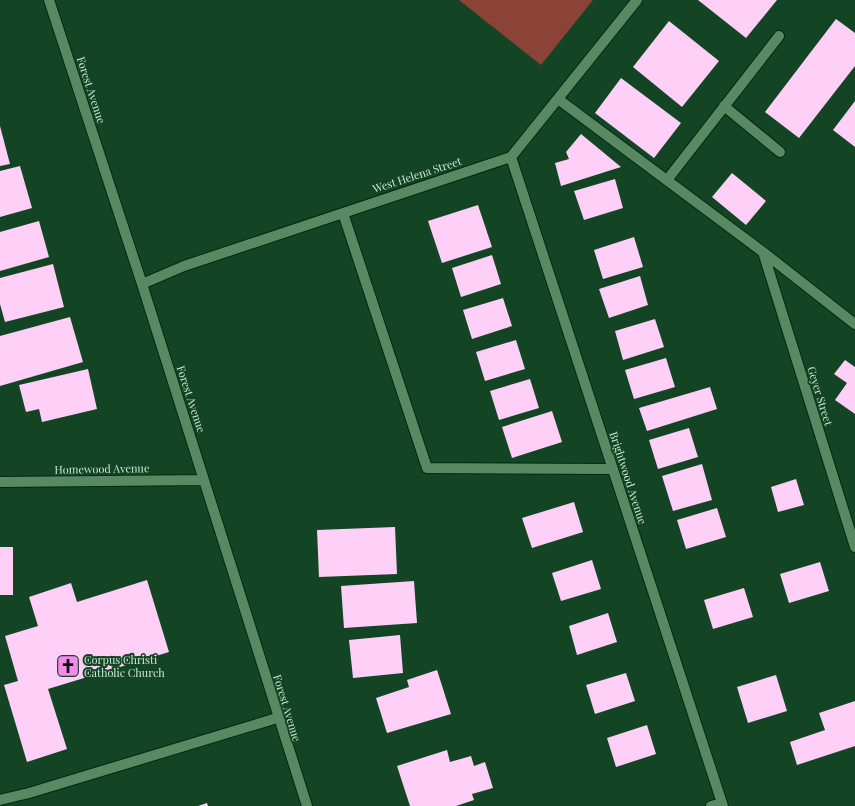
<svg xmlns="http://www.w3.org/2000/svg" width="855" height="806" font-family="'Playfair Display',serif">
  <rect width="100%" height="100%" fill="#134524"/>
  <path fill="#8b4337" d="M 459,0 L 593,0 L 541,65 Z"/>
  <path fill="#fed0f8" d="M 698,0 L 777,0 L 746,38 Z
    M 836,19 L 855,33 L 855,66 L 799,138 L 765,112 Z
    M 669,21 L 719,61 L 682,107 L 633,67 Z
    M 621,78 L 681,123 L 654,158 L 595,113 Z
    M 855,101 L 855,147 L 833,130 Z
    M 0,126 L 10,164 L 0,166 Z
    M 581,134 L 621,167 L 561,186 L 555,163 L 569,159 L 566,152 Z
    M 20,166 L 32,208 L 0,217 L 0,171 Z
    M 732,173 L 766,201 L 746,225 L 712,197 Z
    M 615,179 L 623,208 L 584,220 L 574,191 Z
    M 478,205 L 492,247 L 442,263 L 428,221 Z
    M 39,221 L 49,257 L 0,271 L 0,232 Z
    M 634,237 L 643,267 L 603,279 L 594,250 Z
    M 492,255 L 501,284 L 461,297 L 452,268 Z
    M 53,264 L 64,307 L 5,322 L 0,304 L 0,278 Z
    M 640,276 L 648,305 L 609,318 L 599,289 Z
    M 503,298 L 512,326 L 472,339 L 463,310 Z
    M 70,317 L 83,362 L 0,386 L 0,336 Z
    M 655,319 L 664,347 L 623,360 L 615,331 Z
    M 516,340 L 525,369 L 485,381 L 476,352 Z
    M 666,358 L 675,387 L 634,399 L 625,370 Z
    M 845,360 L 855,367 L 855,414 L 835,400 L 847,383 L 834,374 Z
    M 88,369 L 97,409 L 42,422 L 39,409 L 26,412 L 19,385 Z
    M 530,379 L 539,408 L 499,420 L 490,391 Z
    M 710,387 L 717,409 L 647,431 L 639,408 Z
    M 552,411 L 562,442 L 512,458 L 502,427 Z
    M 689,428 L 698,457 L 658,469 L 649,440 Z
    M 702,464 L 712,500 L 673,511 L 662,476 Z
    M 796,479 L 804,505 L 778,512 L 771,487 Z
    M 574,502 L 583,532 L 532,548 L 522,518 Z
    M 717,508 L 726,537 L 686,549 L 677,520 Z
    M 395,527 L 397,574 L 319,577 L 317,530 Z
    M 0,547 L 13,547 L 13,595 L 0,595 Z
    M 592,560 L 601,589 L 561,601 L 552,573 Z
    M 820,562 L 829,591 L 789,603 L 780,574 Z
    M 147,580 L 169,652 L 48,689 L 67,749 L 27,762 L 4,685 L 18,681 L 5,636 L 38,626 L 29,597 L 71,583 L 77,602 Z
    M 414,581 L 417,623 L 344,628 L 341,586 Z
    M 744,588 L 753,617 L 713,629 L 704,600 Z
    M 608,613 L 617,642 L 577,655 L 569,626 Z
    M 400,635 L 403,673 L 353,678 L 349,640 Z
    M 437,670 L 451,714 L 387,733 L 376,698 L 409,687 L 407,680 Z
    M 626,673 L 635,701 L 595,714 L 586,685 Z
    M 776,675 L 787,711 L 748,723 L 737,687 Z
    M 855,701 L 855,746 L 797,765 L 790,742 L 825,730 L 819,713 Z
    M 647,725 L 656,754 L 616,767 L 607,738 Z
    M 447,750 L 450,762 L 471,756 L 474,766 L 485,762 L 493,788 L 472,794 L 474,800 L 456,806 L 410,806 L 397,766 Z
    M 207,803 L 208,806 L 198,806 Z"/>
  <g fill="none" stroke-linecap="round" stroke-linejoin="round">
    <g stroke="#032910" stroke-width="12">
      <path id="minor" d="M 49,0 L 142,284 L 307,806
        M 558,99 L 763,252 L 855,324
        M 724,106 L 780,152
        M 511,157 L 723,806
        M 667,180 L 779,36
        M 343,213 L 427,468 L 613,469
        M 763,252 L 855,547
        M 142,284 L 184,266 L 511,157 L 637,0
        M 0,482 L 204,480
        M 0,800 L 29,793 L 277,718
        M 711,806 L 722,803"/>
    </g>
    <use href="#minor" stroke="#588963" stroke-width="10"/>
  </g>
  <defs>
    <g id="church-square" transform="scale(1.15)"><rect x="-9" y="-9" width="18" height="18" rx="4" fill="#f788ec" stroke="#134524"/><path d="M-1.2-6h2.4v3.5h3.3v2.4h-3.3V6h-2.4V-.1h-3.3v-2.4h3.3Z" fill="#111"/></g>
  </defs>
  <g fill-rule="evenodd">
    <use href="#church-square" x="68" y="666"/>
  </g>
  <g text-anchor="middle" stroke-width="4" stroke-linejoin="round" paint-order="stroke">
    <g font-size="11" fill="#cde7d2" stroke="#134524">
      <text transform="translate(91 90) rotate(72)" y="4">Forest Avenue</text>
      <text transform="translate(417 175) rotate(-18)" y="4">West Helena Street</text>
      <text transform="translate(820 396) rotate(73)" y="4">Geyer Street</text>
      <text transform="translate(191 399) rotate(72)" y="4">Forest Avenue</text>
      <text transform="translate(102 469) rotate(-1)" y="4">Homewood Avenue</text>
      <text transform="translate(628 478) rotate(72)" y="4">Brightwood Avenue</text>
      <text transform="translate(287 708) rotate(73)" y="4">Forest Avenue</text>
    </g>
    <g font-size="11" fill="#cde7d2" stroke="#134524" text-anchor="start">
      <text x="84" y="664">Corpus Christi<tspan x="84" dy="13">Catholic Church</tspan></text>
    </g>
  </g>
</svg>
